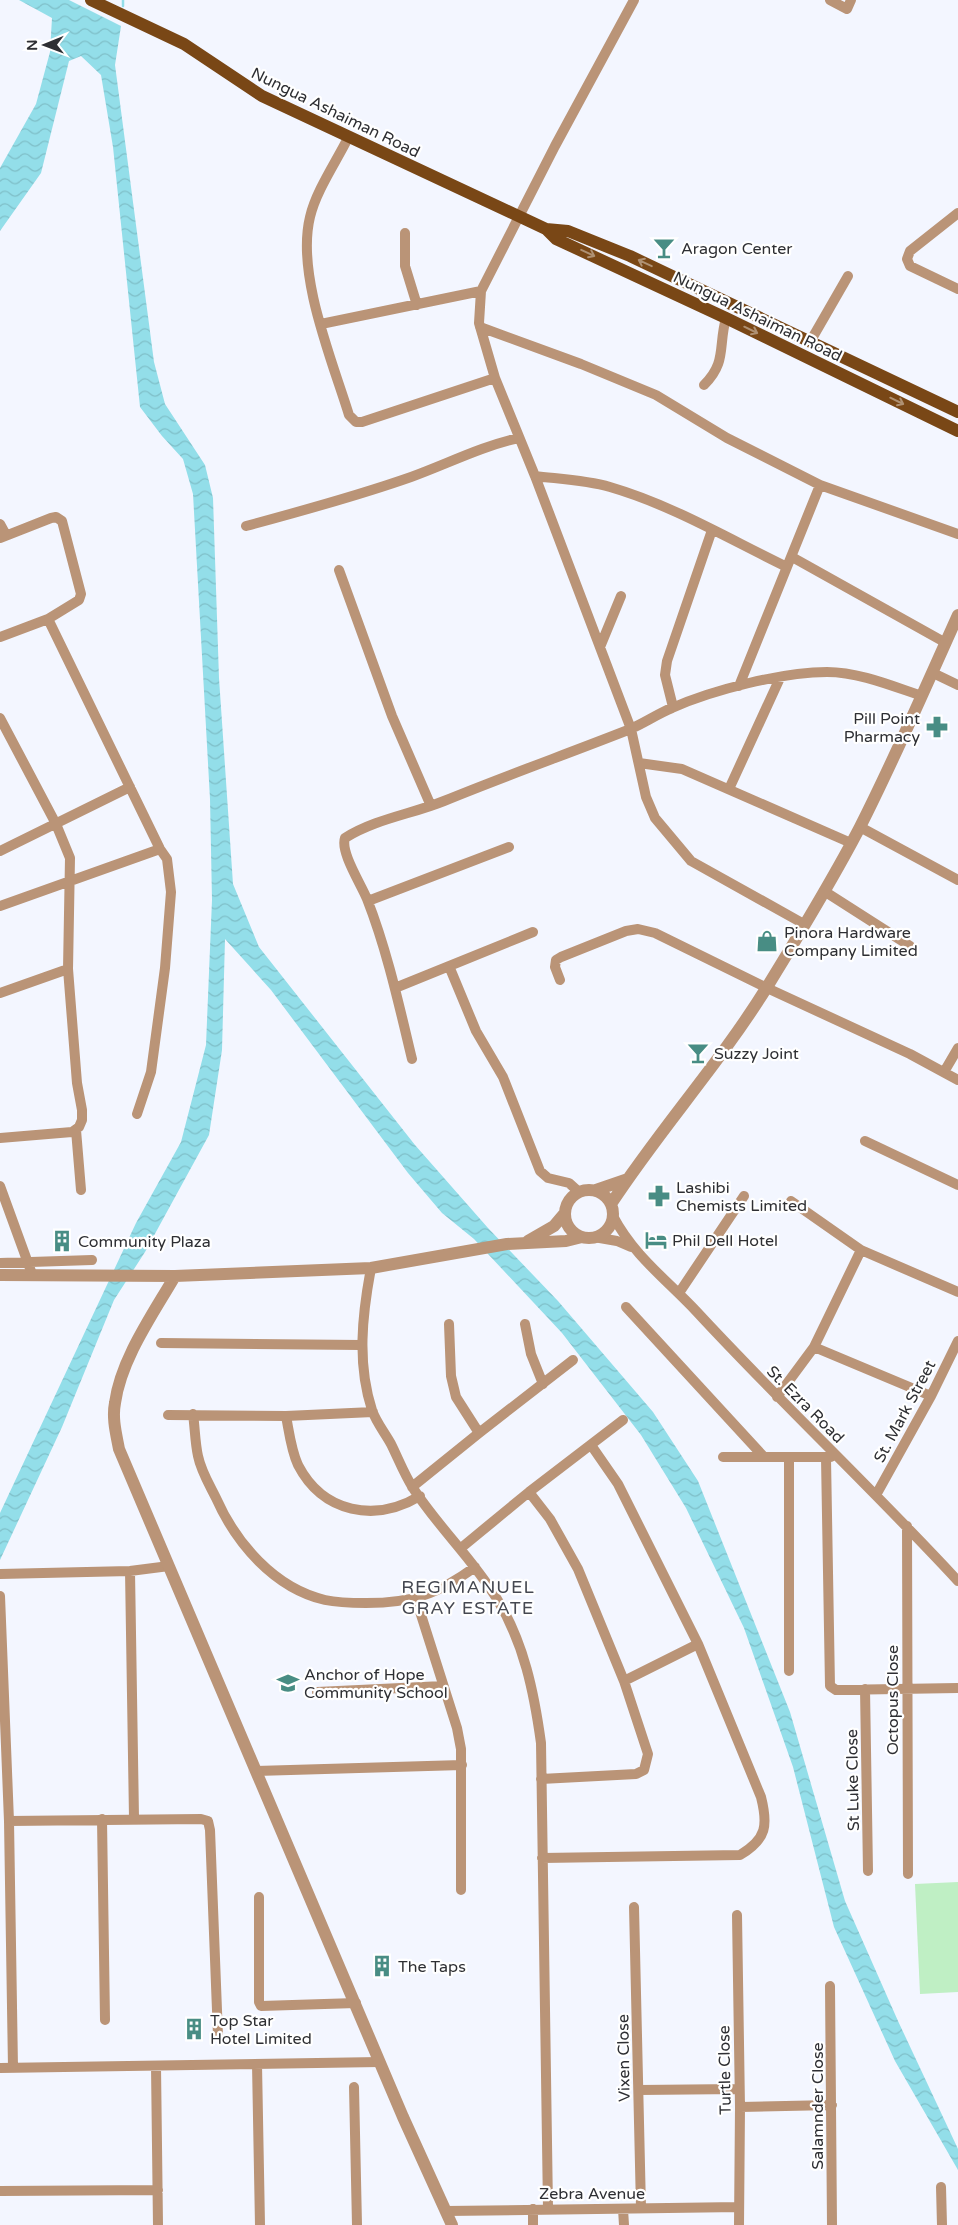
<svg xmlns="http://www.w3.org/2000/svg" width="958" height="2225" font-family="'Varela Round',sans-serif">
  <defs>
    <pattern id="water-waves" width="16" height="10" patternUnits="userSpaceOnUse" patternTransform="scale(1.25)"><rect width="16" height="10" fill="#93dee9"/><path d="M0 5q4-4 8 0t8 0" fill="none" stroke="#7fbfc8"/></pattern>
  </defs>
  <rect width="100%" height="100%" fill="#f3f6ff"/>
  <path fill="#bfefc4" d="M 958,1882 L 958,1992 L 920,1994 L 915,1884 Z"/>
  <path fill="url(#water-waves)" d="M 19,0 L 69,0 L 121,26 L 115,65 L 154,362 L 165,404 L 205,465 L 213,498 L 219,678 L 233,884 L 259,947 L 415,1145 L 488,1228 L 558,1301 L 653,1412 L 698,1481 L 790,1712 L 845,1901 L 898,2021 L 958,2149 L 958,2170 L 895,2061 L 834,1927 L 793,1767 L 744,1628 L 686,1508 L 641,1435 L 562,1333 L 474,1239 L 442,1213 L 408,1173 L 271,990 L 225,939 L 222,1050 L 209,1135 L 145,1252 L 114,1300 L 62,1427 L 0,1560 L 0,1513 L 136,1223 L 181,1142 L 206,1045 L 212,900 L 210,799 L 193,494 L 183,459 L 162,436 L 140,407 L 113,147 L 101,75 L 81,56 L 69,61 L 41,173 L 0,231 L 0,168 L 36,104 L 50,52 L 52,18 Z"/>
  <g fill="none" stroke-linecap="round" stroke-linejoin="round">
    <path stroke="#93dee9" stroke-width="2.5" d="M 123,6 L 123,0"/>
    <path stroke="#ba9477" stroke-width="10" d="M 634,0 L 555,146 L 481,291 L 479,323 L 495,378 L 535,476 L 631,729 L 646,797 L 655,818 L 691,861 L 804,924
      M 830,0 L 847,9 L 851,0
      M 348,138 C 336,162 316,191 310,217 C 296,274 332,360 349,415 L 356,422 L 362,422 L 495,378
      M 958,213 L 910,251 L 907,259 L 910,266 L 958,289
      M 405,233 L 405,266 L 417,305
      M 321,324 L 481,291
      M 480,327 L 581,364 L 656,395 L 727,438 L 820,485 L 958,534
      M 810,342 L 848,276
      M 704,385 C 727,362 718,347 726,318
      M 535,476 C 560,479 586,480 610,487 C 672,505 729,539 787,567
      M 0,524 L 6,535
      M 246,526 C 302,511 357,496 411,477 C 447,464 482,446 519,438
      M 0,538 L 51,518 L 56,517 L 62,521 L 81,594 L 79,600 L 48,619
      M 792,557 L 946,643
      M 339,570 L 392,716 L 431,806
      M 0,637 L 48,619 L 160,849 L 167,859 L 171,892 L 165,968 L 151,1072 L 137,1114
      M 600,647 L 621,596
      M 933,673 L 958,685
      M 739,686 L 820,485
      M 673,707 L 665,675 L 667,661 L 712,530
      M 0,718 L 56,824 L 70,858 L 68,969 L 77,1083 L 82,1110 L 82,1120 L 79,1127 L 72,1132 L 0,1138
      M 639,763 L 682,769 L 851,843
      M 729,789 L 780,678
      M 860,827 L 958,880
      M 0,851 L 130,787
      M 824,891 L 910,946
      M 368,901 L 509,847
      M 0,906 L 160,849
      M 449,966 L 476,1031 L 503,1077 L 540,1171 L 548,1178 L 569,1183 L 579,1192
      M 560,980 L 555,967 L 556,960 L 561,957 L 626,931 L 638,929 L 655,933 L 767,988 L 910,1054 L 958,1080
      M 395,988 L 533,932
      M 0,993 L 68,969
      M 412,1059 C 399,1005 387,950 367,899 C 361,884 340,852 345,838 C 375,819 412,814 444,801 C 505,776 567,754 628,730 C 643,724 657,714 672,708 C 712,690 783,672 827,672 C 859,672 892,686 922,696
      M 944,1072 L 958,1048
      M 76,1130 L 81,1190
      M 865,1141 L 958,1185
      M 0,1186 L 32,1274
      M 791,1201 L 861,1250 L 958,1292
      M 613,1216 C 634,1256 667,1280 697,1312 C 782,1404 873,1489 958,1581
      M 594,1237 L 617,1241 L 631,1247
      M 0,1263 L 92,1260
      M 371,1268 C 362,1316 357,1364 372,1410 C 376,1422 385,1433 391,1444 C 398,1458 404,1474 413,1488 C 438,1527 473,1559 497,1599 C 524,1643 534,1692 541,1743 L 548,2208
      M 679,1293 L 744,1196
      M 626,1307 L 764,1457
      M 449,1324 L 451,1376 L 456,1397 L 479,1433
      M 525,1324 L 531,1354 L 543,1384
      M 161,1343 L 361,1345
      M 814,1347 L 931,1396
      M 777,1397 L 814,1347 L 861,1250
      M 193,1414 C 195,1428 195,1443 198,1456 C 201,1471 209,1484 216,1498 C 236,1543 274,1588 325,1600 C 339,1603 352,1603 366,1603 C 413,1603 438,1594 475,1567
      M 168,1415 L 286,1416 L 373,1412
      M 286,1416 C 289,1431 291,1450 298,1465 C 323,1513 375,1523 420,1496
      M 723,1457 L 831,1457
      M 789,1458 L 789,1671
      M 826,1458 L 830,1686 L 836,1690 L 958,1688
      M 412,1487 L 479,1433 L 573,1360
      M 529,1492 L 550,1519 L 578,1569 L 624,1681 L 648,1754 L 644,1770 L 636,1774 L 541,1779
      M 876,1495 L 931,1396 L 958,1341
      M 907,1526 L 908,1874
      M 461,1548 L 529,1492 L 623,1420
      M 130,1571 L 134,1818
      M 0,1574 L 130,1571 L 169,1566
      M 0,1596 L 9,1821 L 13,2068
      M 416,1599 L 457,1728 L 461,1749 L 461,1890
      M 624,1681 L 698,1644
      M 865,1689 L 868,1871
      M 317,1692 L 443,1686
      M 256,1771 L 462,1765
      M 102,1819 L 105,2020
      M 9,1821 L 201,1819 L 208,1821 L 210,1830 L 218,2036
      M 542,1858 L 740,1855 C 767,1839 768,1825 761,1797 L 698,1644 L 618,1484 L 591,1445
      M 259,1897 L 259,2002 L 261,2006 L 356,2003
      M 634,1907 L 641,2208
      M 737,1915 L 740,2107 L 739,2225
      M 830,1986 L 832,2225
      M 257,2064 L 260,2225
      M 156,2066 L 158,2225
      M 0,2068 L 380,2062
      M 354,2087 L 357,2225
      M 639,2090 L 739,2089
      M 740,2107 L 832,2105
      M 941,2187 L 942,2225
      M 0,2191 L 158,2190
      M 533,2209 L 533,2225
      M 623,2209 L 624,2225
      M 446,2211 L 739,2207"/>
    <path stroke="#ba9477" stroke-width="12" d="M 596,1190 L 628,1179
      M565 1214a24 24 0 1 1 48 0a24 24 0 1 1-48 0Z
      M 611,1204 C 660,1129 720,1063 767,987 C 799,935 832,881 860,827 C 895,758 926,686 958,615
      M 528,1241 L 554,1226 L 565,1213
      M 0,1275 L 175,1276 L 371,1268 L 507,1244 L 566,1241 L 582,1237
      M 175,1276 C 153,1314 121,1359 115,1403 C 112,1418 116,1433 119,1449 L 403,2117 L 452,2225"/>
    <path stroke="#794716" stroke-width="12" d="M 91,0 L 184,44 L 262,96 L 546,229 L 556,239 L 726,318 L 958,431
      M 546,229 L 568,231 L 630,256 L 958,412"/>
  </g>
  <defs><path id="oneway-shaft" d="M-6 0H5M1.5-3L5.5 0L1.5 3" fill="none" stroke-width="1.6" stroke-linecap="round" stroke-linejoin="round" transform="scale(1.25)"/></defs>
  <g stroke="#af9173">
    <use href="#oneway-shaft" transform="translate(588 253) rotate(25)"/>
    <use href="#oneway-shaft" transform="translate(645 263) rotate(-155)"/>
    <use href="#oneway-shaft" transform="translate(751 330) rotate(26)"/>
    <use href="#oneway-shaft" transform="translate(897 401) rotate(26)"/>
  </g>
  <defs>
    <g id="bar-bare" transform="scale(1.725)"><path d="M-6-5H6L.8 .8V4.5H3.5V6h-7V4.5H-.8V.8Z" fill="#488d84" stroke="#fff" stroke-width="2.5" paint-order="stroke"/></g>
    <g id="pharmacy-bare" transform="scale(1.725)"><path d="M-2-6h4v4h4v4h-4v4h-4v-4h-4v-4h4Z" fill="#488d84" stroke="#fff" stroke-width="2.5" paint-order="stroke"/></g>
    <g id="shop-bare" transform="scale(1.725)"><path d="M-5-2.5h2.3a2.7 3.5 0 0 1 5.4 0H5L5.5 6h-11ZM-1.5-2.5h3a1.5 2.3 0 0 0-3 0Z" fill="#488d84" stroke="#fff" stroke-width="2.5" paint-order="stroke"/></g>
    <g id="hotel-bare" transform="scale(1.725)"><path d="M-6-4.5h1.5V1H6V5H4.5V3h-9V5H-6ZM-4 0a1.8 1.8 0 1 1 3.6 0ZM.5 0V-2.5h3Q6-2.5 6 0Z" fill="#488d84" stroke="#fff" stroke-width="2.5" paint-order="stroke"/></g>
    <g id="building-bare" transform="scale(1.725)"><path d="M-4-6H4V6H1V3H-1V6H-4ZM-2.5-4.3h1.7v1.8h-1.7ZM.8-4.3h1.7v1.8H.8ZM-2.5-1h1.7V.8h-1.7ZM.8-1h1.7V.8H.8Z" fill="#488d84" stroke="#fff" stroke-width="2.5" paint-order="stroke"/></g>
    <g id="school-bare" transform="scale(1.725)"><path d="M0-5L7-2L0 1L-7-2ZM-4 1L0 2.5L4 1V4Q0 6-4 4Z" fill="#488d84" stroke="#fff" stroke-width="2.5" paint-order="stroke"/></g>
  </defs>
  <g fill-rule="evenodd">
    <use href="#bar-bare" x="664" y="248"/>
    <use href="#pharmacy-bare" x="937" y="727"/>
    <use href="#shop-bare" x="767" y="941"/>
    <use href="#bar-bare" x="698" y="1053"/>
    <use href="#pharmacy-bare" x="659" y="1196"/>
    <use href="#hotel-bare" x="656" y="1240"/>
    <use href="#building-bare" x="62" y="1241"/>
    <use href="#school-bare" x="288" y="1683"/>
    <use href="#building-bare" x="382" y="1966"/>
    <use href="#building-bare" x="194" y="2029"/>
  </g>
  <g text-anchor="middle" stroke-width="4.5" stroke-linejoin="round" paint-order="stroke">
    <g font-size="16" fill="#2e2f33" stroke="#fff">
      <text transform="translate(336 112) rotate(26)" y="6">Nungua Ashaiman Road</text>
      <text transform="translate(758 316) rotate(26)" y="6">Nungua Ashaiman Road</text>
      <text transform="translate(806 1404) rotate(45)" y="6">St. Ezra Road</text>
      <text transform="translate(904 1411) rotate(-62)" y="6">St. Mark Street</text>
      <text transform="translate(892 1700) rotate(-90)" y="6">Octopus Close</text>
      <text transform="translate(852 1780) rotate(-91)" y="6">St Luke Close</text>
      <text transform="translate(623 2058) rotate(-91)" y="6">Vixen Close</text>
      <text transform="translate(724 2070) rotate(-91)" y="6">Turtle Close</text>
      <text transform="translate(817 2106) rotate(-90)" y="6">Salamnder Close</text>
      <text x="592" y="2199">Zebra Avenue</text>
    </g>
    <g font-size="16" fill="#2e2f33" stroke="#fff" text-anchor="start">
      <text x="681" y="254">Aragon Center</text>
      <text x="920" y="724" text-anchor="end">Pill Point<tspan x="920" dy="18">Pharmacy</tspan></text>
      <text x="784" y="938">Pinora Hardware<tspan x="784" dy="18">Company Limited</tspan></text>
      <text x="714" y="1059">Suzzy Joint</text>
      <text x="676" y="1193">Lashibi<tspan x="676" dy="18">Chemists Limited</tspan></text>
      <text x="672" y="1246">Phil Dell Hotel</text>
      <text x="78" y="1247">Community Plaza</text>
      <text x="304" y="1680">Anchor of Hope<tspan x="304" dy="18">Community School</tspan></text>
      <text x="398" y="1972">The Taps</text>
      <text x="210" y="2026">Top Star<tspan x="210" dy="18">Hotel Limited</tspan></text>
    </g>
    <g font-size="18" letter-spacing="1" fill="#454851" stroke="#fff">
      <text x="468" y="1593">REGIMANUEL<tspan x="468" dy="21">GRAY ESTATE</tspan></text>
    </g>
  </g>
  <g transform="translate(45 45) rotate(269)" stroke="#ffffff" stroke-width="4" paint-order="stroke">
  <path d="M0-4L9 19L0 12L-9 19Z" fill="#2e2f33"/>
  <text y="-8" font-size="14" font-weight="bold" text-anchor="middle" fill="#2e2f33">N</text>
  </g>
</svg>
